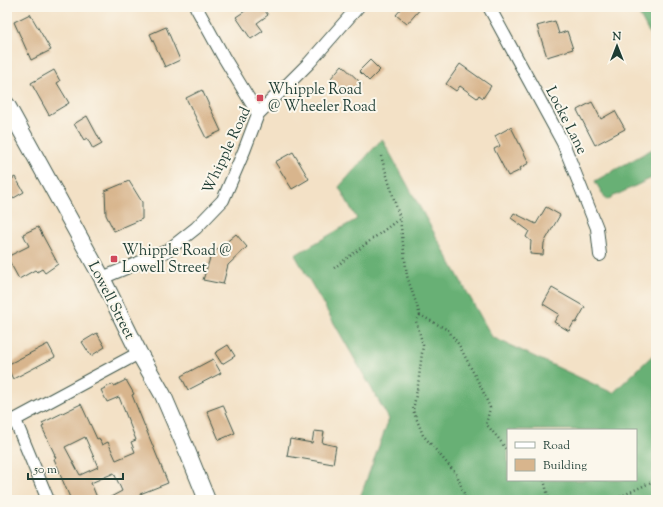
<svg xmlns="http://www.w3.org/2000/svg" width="663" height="507" font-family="'Sorts Mill Goudy',serif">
  <rect width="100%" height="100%" fill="#fbf7ec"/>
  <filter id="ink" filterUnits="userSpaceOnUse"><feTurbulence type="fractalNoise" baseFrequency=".025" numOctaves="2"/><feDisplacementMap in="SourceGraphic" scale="8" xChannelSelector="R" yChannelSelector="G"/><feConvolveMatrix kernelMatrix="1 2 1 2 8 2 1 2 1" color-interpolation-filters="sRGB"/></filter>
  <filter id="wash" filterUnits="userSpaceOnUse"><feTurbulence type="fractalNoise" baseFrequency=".012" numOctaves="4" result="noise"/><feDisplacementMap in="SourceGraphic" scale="16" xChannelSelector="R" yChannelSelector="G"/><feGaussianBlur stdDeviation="0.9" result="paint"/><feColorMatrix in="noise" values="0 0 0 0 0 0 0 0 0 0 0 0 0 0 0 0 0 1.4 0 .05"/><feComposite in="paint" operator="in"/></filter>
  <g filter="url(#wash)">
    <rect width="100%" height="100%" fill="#f3e1c6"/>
    <path fill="#68b075" stroke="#447654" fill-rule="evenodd" d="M 635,7 L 656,7 L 656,46 Z
      M 382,139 L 492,337 L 613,393 L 656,352 L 656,500 L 359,500 L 389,419 L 295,255 L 357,219 L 339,187 ZM 508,430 L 636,430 L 636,480 L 508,480 Z
      M 656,147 L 656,176 L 606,200 L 595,181 Z"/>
    <g id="blocks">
      <path fill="#d8b58d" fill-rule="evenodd" d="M 251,7 L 262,7 L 268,15 L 257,23 L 263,31 L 251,39 L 236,17 Z
        M 403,7 L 422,7 L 407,24 L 396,15 Z
        M 30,14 L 51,50 L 31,60 L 14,22 Z
        M 555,21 L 559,34 L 567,31 L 573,49 L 547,57 L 537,26 Z
        M 166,27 L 180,60 L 165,67 L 150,34 Z
        M 370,60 L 380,70 L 369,81 L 359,71 Z
        M 460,64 L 491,86 L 483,98 L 479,95 L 477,98 L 460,86 L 456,91 L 446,84 Z
        M 342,65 L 361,83 L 349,95 L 331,78 Z
        M 54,70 L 60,81 L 57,83 L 69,103 L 49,115 L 31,83 Z
        M 202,90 L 221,131 L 206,138 L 186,98 Z
        M 592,102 L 601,119 L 615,111 L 625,129 L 595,145 L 577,110 Z
        M 87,116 L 102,144 L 93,149 L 87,138 L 84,140 L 74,124 Z
        M 511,127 L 529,163 L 520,168 L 521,170 L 508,176 L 494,149 L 500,146 L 495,136 Z
        M 293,152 L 309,179 L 292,189 L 275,162 Z
        M 15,177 L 24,192 L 7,202 L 7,182 Z
        M 129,181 L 142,202 L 142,219 L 114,231 L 106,215 L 105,191 Z
        M 546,207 L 560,215 L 544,243 L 543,255 L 530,254 L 531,241 L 526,237 L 529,231 L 511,218 L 514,213 L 536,224 Z
        M 38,227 L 58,264 L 45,273 L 42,269 L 37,272 L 35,270 L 19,279 L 7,257 L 29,246 L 23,234 Z
        M 236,234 L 247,247 L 228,265 L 223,284 L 203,280 L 211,255 Z
        M 552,288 L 585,307 L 576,323 L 574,322 L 569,331 L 554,322 L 559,314 L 543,304 Z
        M 97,333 L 105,347 L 91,356 L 82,342 Z
        M 48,344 L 55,357 L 13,379 L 7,367 L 7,365 Z
        M 228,345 L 235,356 L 222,364 L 215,353 Z
        M 213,359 L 221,373 L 188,390 L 181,376 Z
        M 126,380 L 134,394 L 132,395 L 168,483 L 140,494 L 142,500 L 105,500 L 122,491 L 114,473 L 91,483 L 98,500 L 71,500 L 59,472 L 60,472 L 54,459 L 56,458 L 54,455 L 55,455 L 42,427 L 44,426 L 42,423 L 81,404 L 97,439 L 99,438 L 102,445 L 108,442 L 116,460 L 135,452 L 131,442 L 136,440 L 119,397 L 107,402 L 101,390 L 113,384 L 114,386 ZM 85,437 L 98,467 L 80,475 L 65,447 Z
        M 223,405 L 235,433 L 219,440 L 207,411 Z
        M 314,431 L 324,432 L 322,443 L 336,446 L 333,464 L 287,456 L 290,439 L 312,443 Z"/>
    </g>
  </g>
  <g filter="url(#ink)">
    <use href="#blocks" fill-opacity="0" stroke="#3f564a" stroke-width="1"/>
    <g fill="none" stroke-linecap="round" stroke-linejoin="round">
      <g stroke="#3f564a" stroke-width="14">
        <path id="street" d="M 196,7 L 223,56 L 258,114
          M 489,7 L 563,143 L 597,228 L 600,255
          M 102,278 L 167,251 L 196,228 L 223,200 L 244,151 L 258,114 L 309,63 L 358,7
          M 15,420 L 48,500
          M 7,424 L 139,353"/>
      </g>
      <g stroke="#3f564a" stroke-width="18">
        <path id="secondary" d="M 7,105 L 102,278 L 139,353 L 163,395 L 188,453 L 207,500"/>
      </g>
      <path stroke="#3f564a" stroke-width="2.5" stroke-dasharray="1 3" stroke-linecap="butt" d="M 381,156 L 400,219 L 407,276 L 420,315 L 448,330 L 459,345 L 482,389 L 490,408 L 486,424 L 499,439 L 508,452
        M 334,268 L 399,219
        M 420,315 L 416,321 L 423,345 L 418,385 L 413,410 L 423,435 L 457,475 L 465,496 L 464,500
        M 544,480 L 549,500
        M 613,500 L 656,480"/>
      <use href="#street" stroke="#fff" stroke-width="12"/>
      <use href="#secondary" stroke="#fff" stroke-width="16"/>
    </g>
  </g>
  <g fill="#d1495b" stroke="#fbf7ec" stroke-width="1.5">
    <rect x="256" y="94" width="8" height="8" rx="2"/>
    <rect x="110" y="255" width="8" height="8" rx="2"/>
  </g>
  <g text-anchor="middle" stroke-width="4" stroke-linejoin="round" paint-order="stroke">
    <g font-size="15" fill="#1f3d34" stroke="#fbf7ec" text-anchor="start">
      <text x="268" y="94">Whipple Road<tspan x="268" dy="17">@ Wheeler Road</tspan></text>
      <text x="122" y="255">Whipple Road @<tspan x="122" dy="17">Lowell Street</tspan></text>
    </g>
    <g font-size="15" fill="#1f3d34" stroke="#fbf7ec">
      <text transform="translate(567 120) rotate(63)" y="5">Locke Lane</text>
      <text transform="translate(226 150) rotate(-65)" y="5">Whipple Road</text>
      <text transform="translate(112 300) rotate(63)" y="5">Lowell Street</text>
    </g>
  </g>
  <rect width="663" height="507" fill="none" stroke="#fbf7ec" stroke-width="24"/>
  <rect x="507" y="429" width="130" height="52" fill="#fbf7ec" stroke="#a3ada2"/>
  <rect x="515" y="442" width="20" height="6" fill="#ffffff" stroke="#a3ada2"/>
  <text x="543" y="449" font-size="12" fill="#1f3d34">Road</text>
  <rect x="515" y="459" width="20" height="12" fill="#d8b58d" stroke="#a3ada2"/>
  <text x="543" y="469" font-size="12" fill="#1f3d34">Building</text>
  <g transform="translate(617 46)" stroke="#fbf7ec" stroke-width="3" paint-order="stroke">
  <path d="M0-3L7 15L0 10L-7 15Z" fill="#1f3d34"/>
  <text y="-6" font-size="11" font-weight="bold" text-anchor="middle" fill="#1f3d34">N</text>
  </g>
  <path d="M28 473v6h95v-6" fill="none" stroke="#1f3d34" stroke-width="2"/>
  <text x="34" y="473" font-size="12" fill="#1f3d34" stroke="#fbf7ec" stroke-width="3" paint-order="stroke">50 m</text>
</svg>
